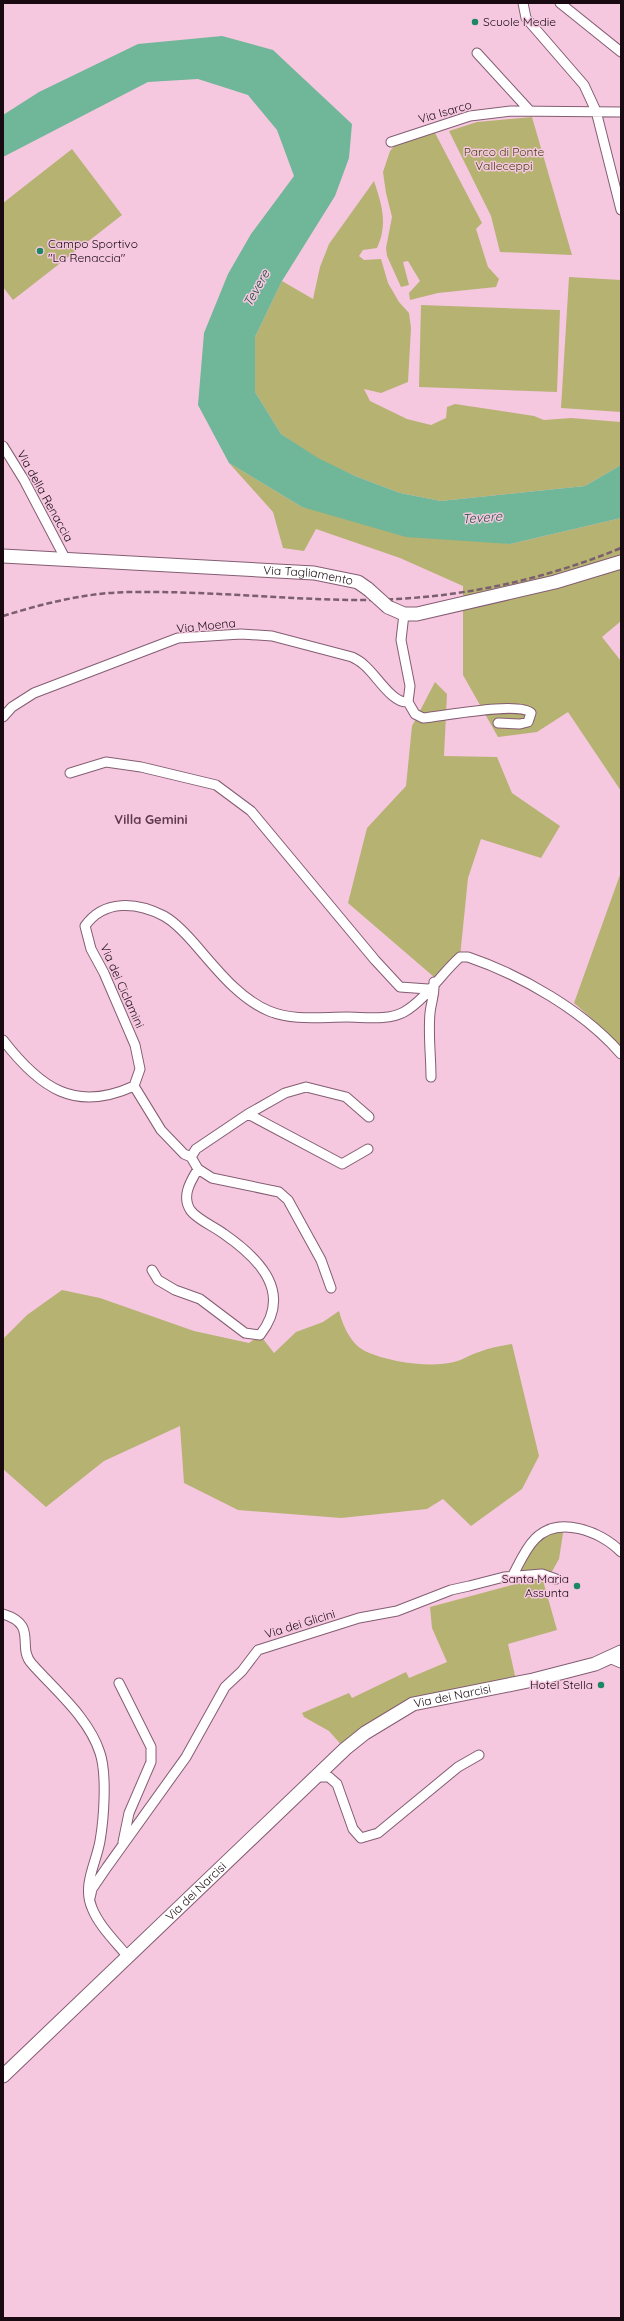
<svg xmlns="http://www.w3.org/2000/svg" width="624" height="2321" font-family="Quicksand,sans-serif">
  <rect width="100%" height="100%" fill="#f5c8e0"/>
  <path fill="#b6b272" d="M 532,117 L 572,255 L 500,252 L 491,216 L 449,131 L 477,122 Z
    M 434,131 L 482,223 L 476,229 L 488,267 L 499,279 L 496,287 L 438,293 L 410,300 L 409,293 L 420,281 L 408,261 L 403,262 L 409,285 L 401,287 L 387,256 L 386,248 L 392,217 L 386,193 L 383,172 L 390,151 L 396,144 Z
    M 72,149 L 122,215 L 13,300 L 3,287 L 3,203 Z
    M 374,181 C 382,205 388,224 377,248 L 363,250 L 359,256 L 364,260 L 381,259 L 388,283 L 399,302 L 409,313 L 411,328 L 408,382 L 381,393 L 364,389 L 370,401 L 407,419 L 431,425 L 446,418 L 447,407 L 455,404 L 534,416 L 544,420 L 571,418 L 621,422 L 621,465 L 585,486 L 441,501 L 400,493 L 355,476 L 318,459 L 281,434 L 255,392 L 255,337 L 282,281 L 313,299 L 320,267 L 329,244 Z
    M 569,277 L 621,280 L 621,412 L 561,408 Z
    M 421,305 L 560,310 L 557,392 L 419,387 Z
    M 229,463 L 302,507 L 510,544 L 621,518 L 621,621 L 602,637 L 621,661 L 621,791 L 568,712 L 537,732 L 498,737 L 463,675 L 463,586 L 400,558 L 316,529 L 304,551 L 283,548 L 273,512 Z
    M 435,682 L 447,694 L 444,756 L 497,757 L 512,793 L 560,826 L 541,858 L 481,839 L 468,878 L 460,957 L 434,977 L 348,903 L 367,828 L 406,786 L 412,726 Z
    M 621,872 L 621,1049 L 606,1031 L 574,1003 Z
    M 62,1290 L 100,1298 L 194,1331 L 249,1343 L 260,1335 L 274,1353 L 296,1332 L 323,1322 L 339,1311 C 343,1326 351,1345 367,1352 C 389,1362 431,1368 454,1362 C 463,1360 471,1354 479,1352 C 490,1348 501,1346 512,1344 L 539,1456 L 522,1489 L 471,1526 L 443,1499 L 427,1509 L 341,1518 L 238,1510 L 184,1483 L 180,1426 L 104,1461 L 46,1507 L 3,1469 L 3,1339 L 27,1315 Z
    M 564,1527 L 559,1559 L 550,1575 L 512,1577 L 534,1539 Z
    M 542,1577 L 557,1630 L 508,1644 L 516,1680 L 413,1704 L 345,1749 L 329,1731 L 304,1717 L 302,1713 L 349,1693 L 352,1698 L 406,1672 L 409,1678 L 447,1662 L 432,1628 L 430,1607 Z"/>
  <path fill="#70b698" d="M 222,36 L 273,50 L 352,124 L 349,158 L 335,196 L 282,281 L 255,337 L 255,392 L 281,434 L 318,458 L 355,476 L 400,493 L 441,501 L 585,486 L 621,465 L 621,518 L 510,544 L 406,537 L 302,507 L 229,463 L 198,405 L 204,333 L 228,274 L 251,234 L 294,176 L 277,130 L 248,95 L 198,79 L 148,82 L 3,157 L 3,115 L 39,92 L 138,44 Z"/>
  <g fill="none" stroke-linecap="round" stroke-linejoin="round">
    <g stroke="#845d72" stroke-width="11">
      <path id="street" d="M 523,3 L 526,18 L 584,85 L 596,111 L 621,210
        M 560,3 L 621,52
        M 477,53 L 530,111
        M 391,142 L 470,116 L 511,111 L 621,112
        M 3,446 L 24,480 L 65,558
        M 408,702 L 415,714 L 423,718 C 444,716 519,701 531,713 L 528,722 L 520,724 L 498,723
        M 3,717 L 12,707 L 34,693 L 178,638 L 241,634 L 272,636 L 352,657 C 356,659 360,661 363,664 C 376,674 392,704 408,702 L 410,686 L 401,640 L 404,614
        M 70,773 L 106,762 L 141,767 L 216,785 L 251,811 L 375,960 L 400,987 L 428,989
        M 3,1040 C 40,1088 75,1113 134,1086 L 140,1069 L 135,1045 L 104,973 L 91,949 L 85,926 C 104,899 137,902 164,916 C 175,922 185,933 193,942 C 215,967 238,998 269,1011 C 293,1021 321,1017 347,1017 C 364,1017 388,1021 404,1012 C 426,999 441,974 460,957 L 468,957 C 521,975 584,1011 621,1054
        M 431,1077 C 431,1056 428,1034 430,1013 C 431,1002 435,995 434,982
        M 134,1086 L 161,1130 L 184,1154 L 191,1157 L 198,1169 L 212,1178 L 279,1192 L 288,1200 L 321,1260 L 331,1288
        M 248,1114 L 285,1093 L 306,1087 L 346,1097 L 369,1117
        M 191,1157 L 196,1149 L 248,1114 L 342,1164 L 368,1149
        M 152,1270 L 158,1280 L 175,1290 L 200,1299 L 245,1333 L 260,1335 C 293,1293 260,1259 224,1234 C 215,1227 198,1220 191,1211 C 181,1197 190,1182 198,1169
        M 512,1577 C 519,1564 525,1549 535,1539 C 558,1515 601,1531 621,1552
        M 3,1614 C 39,1625 16,1647 32,1664 C 56,1691 89,1718 100,1753 C 107,1774 104,1818 100,1841 C 96,1864 82,1885 92,1908 C 99,1926 116,1942 128,1957
        M 609,1658 L 621,1663
        M 119,1683 L 151,1747 L 151,1762 L 129,1813 L 123,1842
        M 317,1777 L 329,1777 L 337,1784 L 353,1829 L 361,1838 L 378,1833 L 458,1767 L 479,1755
        M 90,1898 L 92,1889 L 107,1867 L 186,1757 L 225,1687 L 242,1671 L 258,1650 L 359,1618 L 397,1611 L 451,1590 L 469,1586 L 504,1577 L 542,1574 L 556,1579"/>
    </g>
    <g stroke="#845d72" stroke-width="15">
      <g id="secondary">
        <path id="s1" d="M 3,556 L 314,573 L 358,582 L 368,589"/>
        <path d="M 388,607 L 404,614 L 417,614 L 555,582 L 621,562"/>
        <path id="s2" d="M 3,2076 L 345,1749 L 365,1733 L 413,1704 L 533,1680 L 595,1664 L 621,1652"/>
      </g>
    </g>
    <use href="#street" stroke="#fff" stroke-width="9"/>
    <use href="#secondary" stroke="#fff" stroke-width="13"/>
    <path stroke="#7b5f6e" stroke-width="2.5" stroke-dasharray="6 3" stroke-linecap="butt" d="M 3,616 C 45,603 89,592 133,592 C 206,591 280,599 353,600 C 445,601 536,583 621,548"/>
    <g stroke="#845d72" stroke-width="15" stroke-linecap="butt">
      <path id="secondary-bridge" d="M 368,589 L 388,607"/>
    </g>
    <use href="#secondary-bridge" stroke="#fff" stroke-width="13"/>
  </g>
  <g fill="#1d8764" stroke="#f5c8e0" stroke-width="1.5">
    <circle cx="475" cy="22" r="4"/>
    <circle cx="40" cy="251" r="4"/>
    <circle cx="577" cy="1586" r="4"/>
    <circle cx="601" cy="1685" r="4"/>
  </g>
  <g text-anchor="middle" stroke-width="3" stroke-linejoin="round" paint-order="stroke">
    <g font-size="12" fill="#190a12" stroke="#f5c8e0" text-anchor="start">
      <text x="483" y="26">Scuole Medie</text>
      <text x="48" y="248">Campo Sportivo<tspan x="48" dy="14">"La Renaccia"</tspan></text>
      <text x="569" y="1583" text-anchor="end">Santa Maria<tspan x="569" dy="14">Assunta</tspan></text>
      <text x="593" y="1689" text-anchor="end">Hotel Stella</text>
    </g>
    <g font-size="12" fill="#190a12" stroke="#f5c8e0">
      <text transform="translate(445 112) rotate(-16)" y="4">Via Isarco</text>
      <text transform="translate(45 496) rotate(61)" y="4">Via della Renaccia</text>
      <text dy="4" stroke="none"><textPath href="#s1" startOffset="306">Via Tagliamento</textPath></text>
      <text transform="translate(206 626) rotate(-6)" y="4">Via Moena</text>
      <text transform="translate(122 986) rotate(66)" y="4">Via dei Ciclamini</text>
      <text transform="translate(300 1624) rotate(-17)" y="4">Via dei Glicini</text>
      <text dy="4" stroke="none"><textPath href="#s2" startOffset="595">Via dei Narcisi</textPath></text>
      <text dy="4" stroke="none"><textPath href="#s2" startOffset="267">Via dei Narcisi</textPath></text>
    </g>
    <g font-size="12" fill="#464310" stroke="#f5c8e0">
      <text x="504" y="156">Parco di Ponte<tspan x="504" dy="14">Valleceppi</tspan></text>
    </g>
    <g font-size="13" font-style="italic" fill="#1b533e" stroke="#f5c8e0">
      <text transform="translate(256 288) rotate(-61)" y="5">Tevere</text>
      <text transform="translate(482 517) rotate(-4)" y="5">Tevere</text>
    </g>
    <g font-size="13" font-weight="bold" fill="#5f3a4f" stroke="#f5c8e0">
      <text x="151" y="824">Villa Gemini</text>
    </g>
  </g>
  <rect width="624" height="2321" fill="none" stroke="#190a12" stroke-width="8"/>
</svg>
